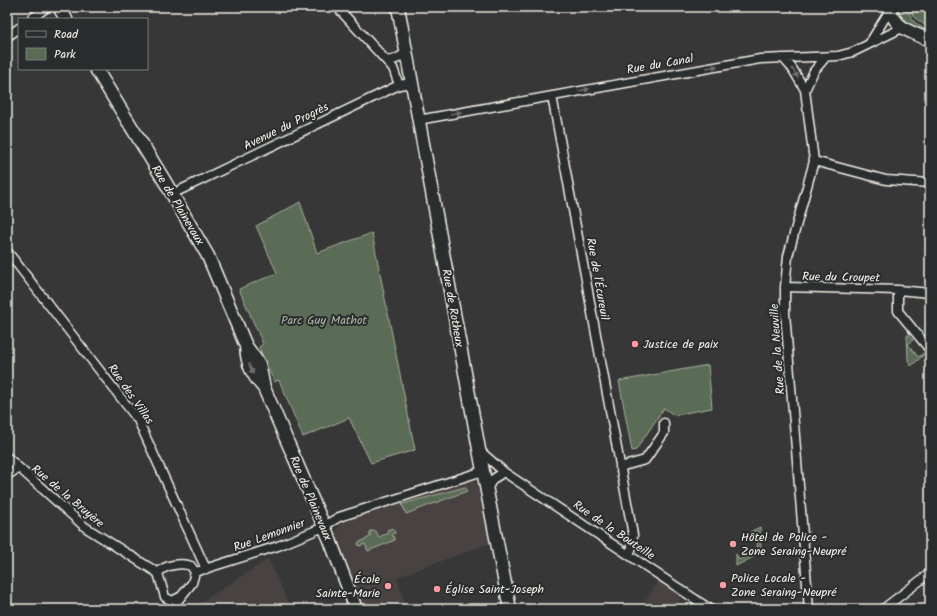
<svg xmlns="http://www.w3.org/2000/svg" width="937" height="616" font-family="Kalam,sans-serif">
  <rect width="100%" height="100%" fill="#383737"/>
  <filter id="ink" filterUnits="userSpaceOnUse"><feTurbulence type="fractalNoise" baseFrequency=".025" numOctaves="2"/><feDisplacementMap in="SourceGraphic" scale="8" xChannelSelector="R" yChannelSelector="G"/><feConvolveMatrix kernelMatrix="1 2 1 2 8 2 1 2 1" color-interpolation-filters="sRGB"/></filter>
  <g filter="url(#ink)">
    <path fill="#494242" d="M 469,480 L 476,483 L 481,490 L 493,542 L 397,577 L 406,609 L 362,609 L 354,592 L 336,540 L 336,531 L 342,522 L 382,507 L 383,508 Z
      M 268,559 L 291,609 L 192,609 L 217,592 Z
      M 659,581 L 682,597 L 673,609 L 624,609 L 641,606 Z"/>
    <path fill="#5a6c56" stroke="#a7ae9f" d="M 898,7 L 906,7 L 914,22 L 930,33 L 930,36 C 917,30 896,25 898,7 Z
      M 909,7 L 930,7 L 930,29 L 914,17 Z
      M 300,202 L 317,253 L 372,233 L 415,450 L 371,463 L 349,418 L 303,437 L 279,380 L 274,382 L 259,347 L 263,344 L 239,289 L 277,273 L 256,226 Z
      M 907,335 L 909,335 L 913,340 L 908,344 L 918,357 L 924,353 L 925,354 L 911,366 L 908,360 Z
      M 708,365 L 712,408 L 674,415 L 664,408 L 636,450 L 632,451 L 619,381 Z
      M 465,487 L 467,491 L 406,514 L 402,504 Z
      M 760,527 L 761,551 L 755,556 L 736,566 L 736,554 L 739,560 L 757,550 L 758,532 L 750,532 Z
      M 393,528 L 395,533 L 392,534 L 395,540 L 368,551 L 365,544 L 359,546 L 358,543 L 370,537 L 370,531 L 376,531 L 379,537 L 389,533 L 387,530 Z"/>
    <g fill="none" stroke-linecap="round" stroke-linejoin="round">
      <g stroke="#f4f1e8" stroke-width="11">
        <path id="street" d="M 337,7 L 393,68 L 399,85
          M 31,19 L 47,7
          M 7,37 L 19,28
          M 869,44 L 890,10 L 886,7
          M 783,58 L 792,68 L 805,90 L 814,161 L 788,256 L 785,287 L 785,313 L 809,609
          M 387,61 L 396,59 L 406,53
          M 805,90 L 814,71 L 825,58
          M 552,96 L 633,535 L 632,547 L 629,555
          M 418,120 L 760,59 L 838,56 L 853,52 L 902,28
          M 814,161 L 886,180 L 930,183
          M 172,194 L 399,85 L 411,83
          M 7,251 L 138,420 L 206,569
          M 785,287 L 898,290 L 930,293
          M 898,290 L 898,311 L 930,350
          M 479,450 L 504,472 L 710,609
          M 7,457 L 85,527 L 158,573
          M 620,467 L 645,460 L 664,433 L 664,423
          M 7,475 L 18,469
          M 487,489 L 493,479 L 504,472
          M 195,572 L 278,546 L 319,529 L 339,517 L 483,471
          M 180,597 L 172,601 L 165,597 L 158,573 C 164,565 182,562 191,566 L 195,572
          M 171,609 L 192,583 L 195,572
          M 883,609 L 930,573"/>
      </g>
      <g stroke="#f4f1e8" stroke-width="15">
        <path id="secondary" d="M 59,7 L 66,19
          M 398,7 L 483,471 L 510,609
          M 892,7 L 890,10 C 896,29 913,33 930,40
          M 96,69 L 164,180 L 208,256 L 246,346 L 259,364 L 264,388 L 330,540 L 356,609
          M 246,346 C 247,364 252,375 264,388"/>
      </g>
      <use href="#street" stroke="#2a2d2e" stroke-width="8"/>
      <use href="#secondary" stroke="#2a2d2e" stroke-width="12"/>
    </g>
    <defs><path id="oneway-solid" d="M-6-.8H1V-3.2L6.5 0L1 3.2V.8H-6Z"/></defs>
    <g fill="#71726f">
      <use href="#oneway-solid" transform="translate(712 67) rotate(-10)"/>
      <use href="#oneway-solid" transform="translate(795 73) rotate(57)"/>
      <use href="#oneway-solid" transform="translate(584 90) rotate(-10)"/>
      <use href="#oneway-solid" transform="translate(456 113) rotate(-10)"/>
      <use href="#oneway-solid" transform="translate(251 369) rotate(67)"/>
    </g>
  </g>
  <g fill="#ff9aa2" stroke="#2a2d2e" stroke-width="1.5">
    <circle cx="635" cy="344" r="4"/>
    <circle cx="733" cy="544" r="4"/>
    <circle cx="723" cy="585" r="4"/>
    <circle cx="388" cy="586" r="4"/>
    <circle cx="437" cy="589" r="4"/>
  </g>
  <g text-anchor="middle" stroke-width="4" stroke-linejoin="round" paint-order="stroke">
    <g font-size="12" fill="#f4f1e8" stroke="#2a2d2e">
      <text transform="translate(660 64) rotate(-10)" y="4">Rue du Canal</text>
      <text transform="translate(286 126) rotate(-26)" y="4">Avenue du Progrès</text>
      <text transform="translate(178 205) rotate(59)" y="4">Rue de Plainevaux</text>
      <text transform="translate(841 277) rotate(1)" y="4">Rue du Croupet</text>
      <text transform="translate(598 279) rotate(80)" y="4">Rue de l'Écureuil</text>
      <text transform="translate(453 308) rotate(80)" y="4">Rue de Rotheux</text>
      <text transform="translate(777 349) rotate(-94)" y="4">Rue de la Neuville</text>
      <text transform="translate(131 394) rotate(55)" y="4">Rue des Villas</text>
      <text transform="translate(68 496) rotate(40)" y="4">Rue de la Bruyère</text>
      <text transform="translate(311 498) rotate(67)" y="4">Rue de Plainevaux</text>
      <text transform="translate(614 530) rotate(34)" y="4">Rue de la Bouteille</text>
      <text transform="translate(269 535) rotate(-20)" y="4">Rue Lemonnier</text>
    </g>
    <g font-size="12" fill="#afb5a6" stroke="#2a2d2e">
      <text x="324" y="324">Parc Guy Mathot</text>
    </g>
    <g font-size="12" fill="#f4f1e8" stroke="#2a2d2e" text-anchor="start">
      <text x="643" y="348">Justice de paix</text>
      <text x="741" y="541">Hôtel de Police -<tspan x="741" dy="14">Zone Seraing-Neupré</tspan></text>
      <text x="731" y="582">Police Locale -<tspan x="731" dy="14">Zone Seraing-Neupré</tspan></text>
      <text x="380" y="583" text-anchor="end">École<tspan x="380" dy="14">Sainte-Marie</tspan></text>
      <text x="445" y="593">Église Saint-Joseph</text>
    </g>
  </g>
  <rect width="937" height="616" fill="none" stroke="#2a2d2e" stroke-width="24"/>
  <rect x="12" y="12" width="913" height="592" fill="none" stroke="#f4f1e8" stroke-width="1.5" filter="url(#ink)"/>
  <rect x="18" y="18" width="130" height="52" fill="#2a2d2e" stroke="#7b7b78"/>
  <rect x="26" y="31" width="20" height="6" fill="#2a2d2e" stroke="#7b7b78"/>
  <text x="54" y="38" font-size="12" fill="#f4f1e8">Road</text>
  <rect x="26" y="48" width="20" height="12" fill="#5a6c56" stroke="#7b7b78"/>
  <text x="54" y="58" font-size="12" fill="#f4f1e8">Park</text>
</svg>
